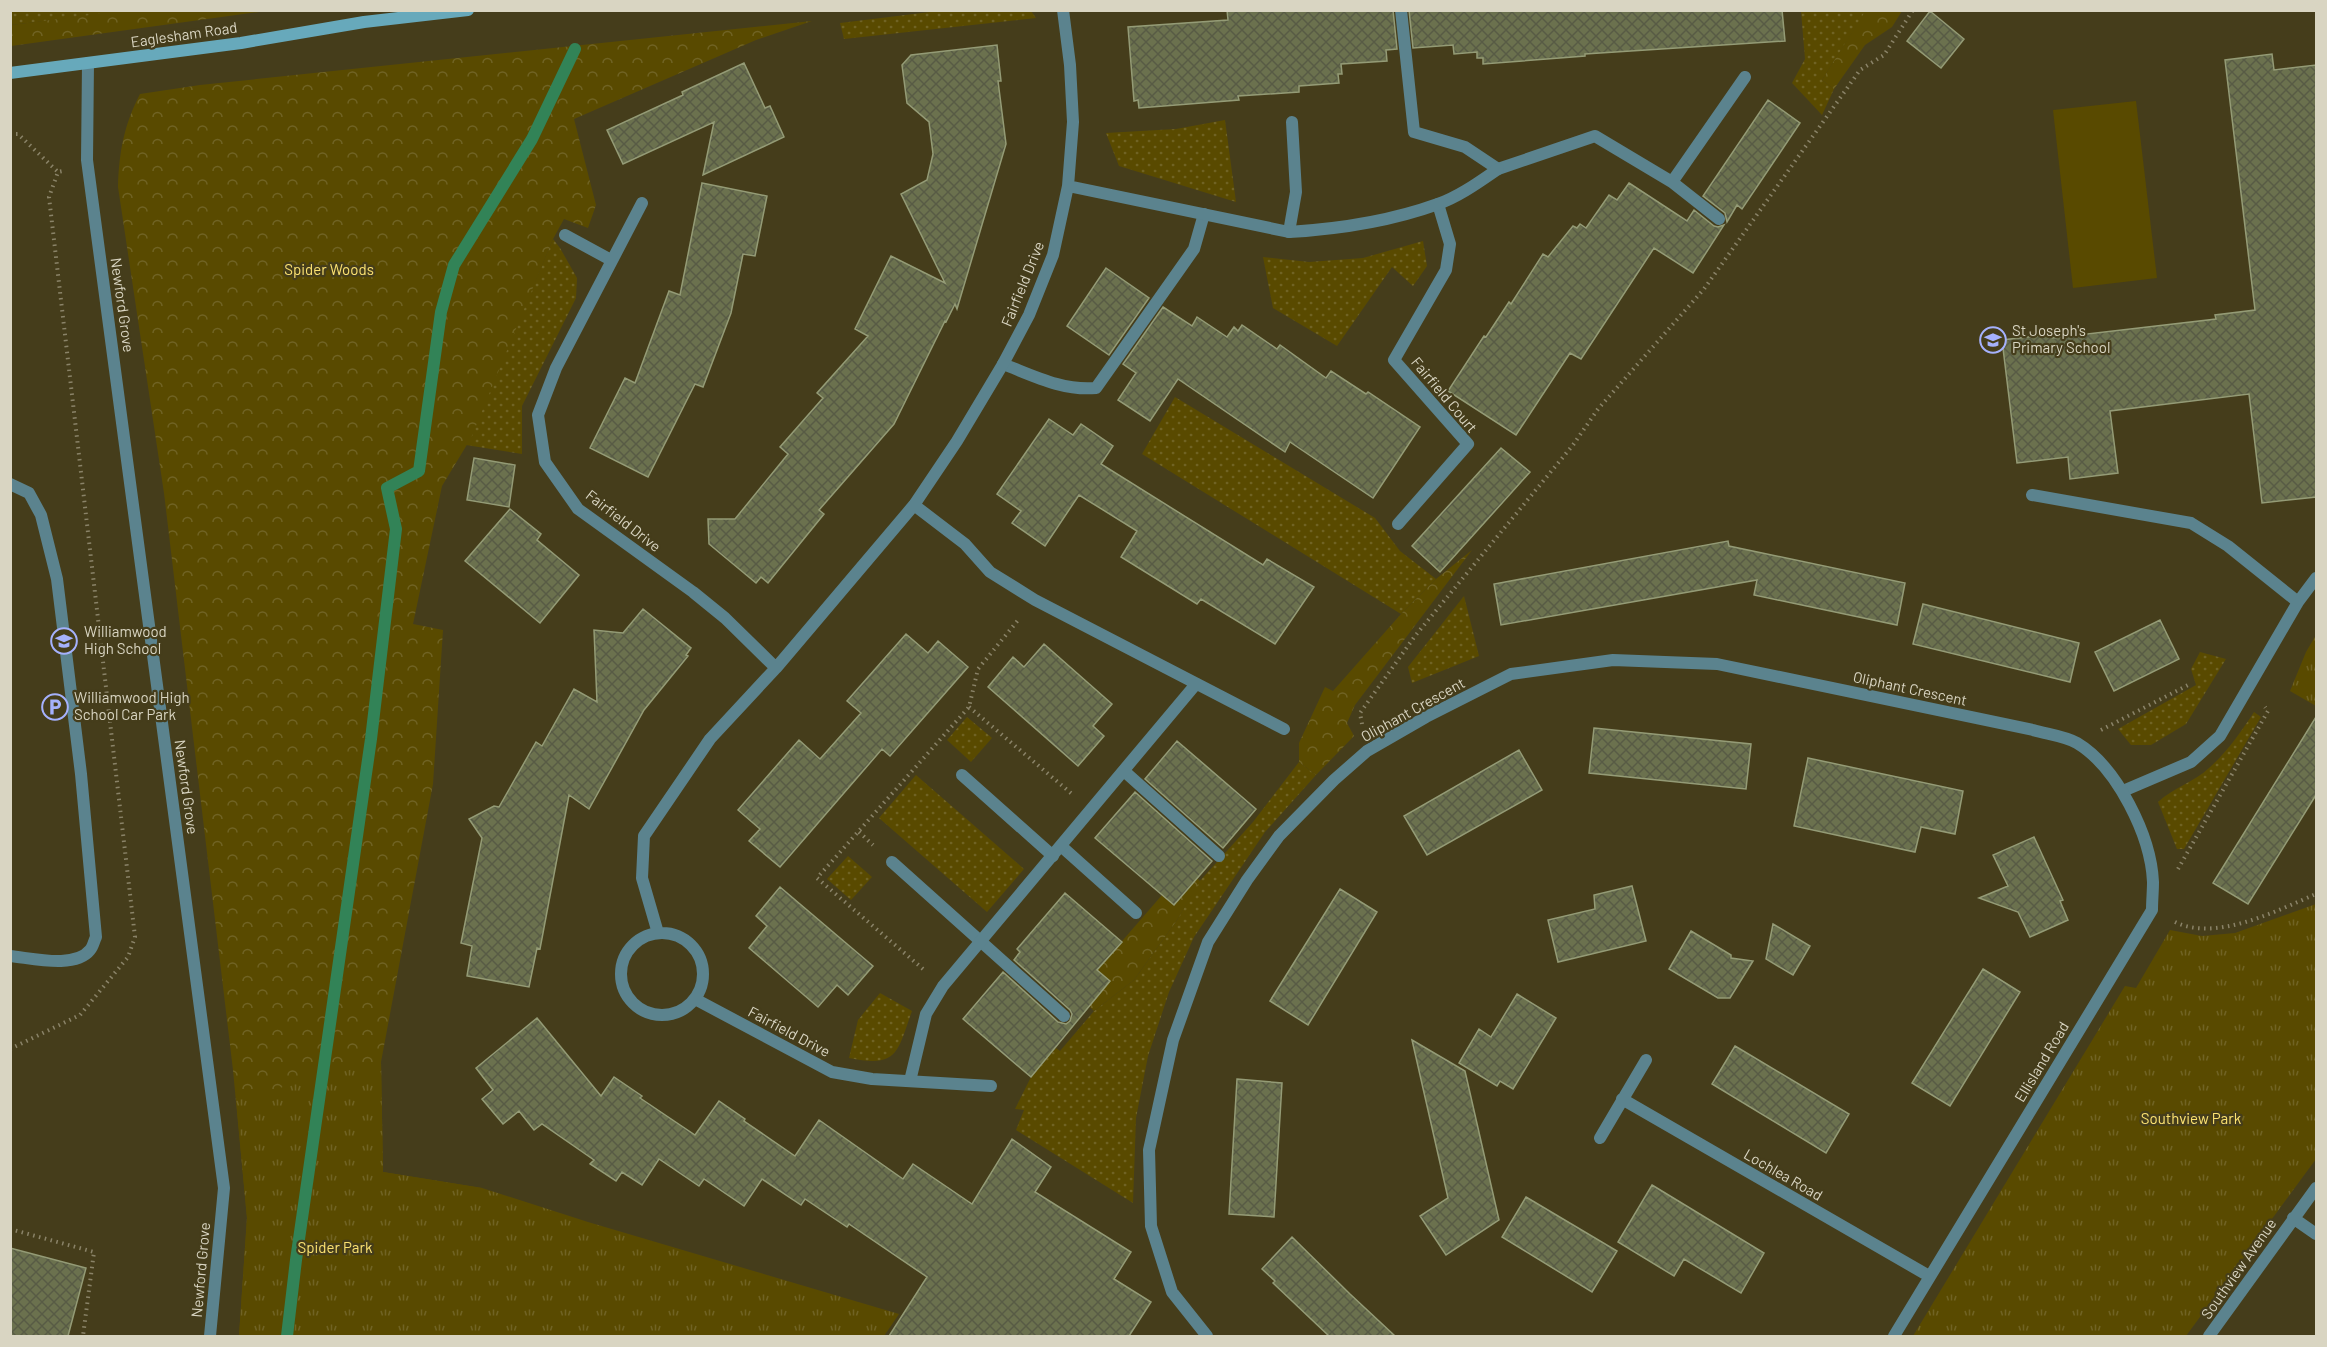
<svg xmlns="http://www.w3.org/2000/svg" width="2327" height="1347" font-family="Barlow,sans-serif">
  <defs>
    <pattern id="grass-dots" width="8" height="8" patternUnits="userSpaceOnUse" patternTransform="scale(1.5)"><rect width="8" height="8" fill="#594a00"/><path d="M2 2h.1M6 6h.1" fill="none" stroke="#706324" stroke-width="1.8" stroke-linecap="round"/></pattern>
    <pattern id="forest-crowns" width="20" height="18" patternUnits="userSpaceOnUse" patternTransform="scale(1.5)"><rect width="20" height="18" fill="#594a00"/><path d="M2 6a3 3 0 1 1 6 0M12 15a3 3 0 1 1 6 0" fill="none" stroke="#706324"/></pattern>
    <pattern id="park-tufts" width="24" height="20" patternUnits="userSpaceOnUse" patternTransform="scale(1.5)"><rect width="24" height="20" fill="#594a00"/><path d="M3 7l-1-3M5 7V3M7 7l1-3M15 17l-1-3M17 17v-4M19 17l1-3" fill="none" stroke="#706324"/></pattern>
    <pattern id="building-cross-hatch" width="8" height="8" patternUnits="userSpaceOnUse" patternTransform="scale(1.5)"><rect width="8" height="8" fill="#6b714e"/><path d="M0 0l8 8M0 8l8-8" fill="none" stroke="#585b45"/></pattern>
  </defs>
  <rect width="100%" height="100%" fill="#453d1b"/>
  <path fill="url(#grass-dots)" d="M 11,10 L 130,11 L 11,25 Z
    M 938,11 L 1031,11 L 1036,18 L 844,39 L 840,23 Z
    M 1801,11 L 1866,11 L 1822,80 L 1834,89 L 1822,115 L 1792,83 L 1805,59 Z
    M 1225,120 L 1236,202 L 1119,166 L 1106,133 L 1176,129 Z
    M 553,239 L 560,248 L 577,278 L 576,298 L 522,406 L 522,454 L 466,445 Z
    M 1423,241 L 1427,266 L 1413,286 L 1392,267 L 1337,346 L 1273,308 L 1263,257 L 1309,262 L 1363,258 Z
    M 1175,397 L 1375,518 L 1400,551 L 1436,579 L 1401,614 L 1142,454 Z
    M 1464,596 L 1479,656 L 1412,683 L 1408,667 Z
    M 2200,652 L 2226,659 L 2186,724 L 2151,745 L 2131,745 L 2118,729 L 2196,685 L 2191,669 Z
    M 2254,712 L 2261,717 L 2184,849 L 2177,849 L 2158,802 C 2173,788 2194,782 2209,768 C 2227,752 2241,732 2254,712 Z
    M 967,717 L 992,738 L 971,762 L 947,740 Z
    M 1299,762 L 1316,775 L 1265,832 L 1194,937 L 1169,992 L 1148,1056 L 1136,1118 L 1133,1203 L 1016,1130 L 1024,1110 L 1015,1109 L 1031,1077 L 1056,1048 L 1060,1051 L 1094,1011 L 1134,980 L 1177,920 L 1198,883 L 1253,822 Z
    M 916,775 L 1024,869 L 987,912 L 879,818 Z
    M 848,856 L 872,877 L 851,900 L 827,879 Z
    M 880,993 L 912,1011 C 897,1052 899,1068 849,1058 L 858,1020 Z"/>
  <path fill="url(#forest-crowns)" d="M 130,10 L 266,10 L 266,11 L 11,46 L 11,25 Z
    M 1866,10 L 1902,11 L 1892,27 L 1865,45 L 1834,89 L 1822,80 Z
    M 812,21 L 756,40 L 574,119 L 596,205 L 588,228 L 564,219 L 553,239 L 471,438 L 442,486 L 413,624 L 443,630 L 433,784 L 381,1062 L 383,1172 L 482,1188 L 239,1336 L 247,1218 L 233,1070 L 164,493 L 118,187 C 119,152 124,125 140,94 L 200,85 Z
    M 1472,550 L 1355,705 L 1347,723 L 1354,736 L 1316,775 L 1299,762 L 1299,743 L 1325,687 L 1333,691 L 1401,614 L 1436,579 Z
    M 1197,878 L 1200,881 L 1177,920 L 1134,980 L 1094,1011 L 1089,1006 L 1110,981 L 1097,970 L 1162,895 L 1174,905 Z"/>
  <path fill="url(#park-tufts)" d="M 2316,635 L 2316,706 L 2290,691 L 2306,652 Z
    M 2316,904 L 2316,1159 L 2186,1336 L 1913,1336 L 2125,986 L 2136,988 L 2170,930 L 2202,936 L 2235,933 Z
    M 381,1062 L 383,1172 L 482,1188 L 588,1222 L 899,1314 L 884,1336 L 239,1336 L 247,1218 L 236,1099 Z"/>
  <path fill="#594a00" d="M 2136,101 L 2157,278 L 2073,288 L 2053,110 Z"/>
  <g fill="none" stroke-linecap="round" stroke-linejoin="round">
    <path stroke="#328357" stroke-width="12" d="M 287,1336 L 296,1260 L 371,739 L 396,529 L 387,488 L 419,471 L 441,312 L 454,265 L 532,139 L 575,49"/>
  </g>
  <path fill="url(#building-cross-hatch)" stroke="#949b76" stroke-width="1.5" d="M 1227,10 L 1393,10 L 1397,49 L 1386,50 L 1387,61 L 1341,64 L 1342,74 L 1338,74 L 1339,83 L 1299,86 L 1299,92 L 1238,96 L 1239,100 L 1139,108 L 1138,100 L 1134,101 L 1128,27 L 1228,20 Z
    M 1409,10 L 1782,10 L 1785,41 L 1585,54 L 1585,56 L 1483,64 L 1483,58 L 1477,58 L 1477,52 L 1454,54 L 1453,45 L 1413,48 Z
    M 1930,11 L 1964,39 L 1941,68 L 1907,41 Z
    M 997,45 L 1001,81 L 998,81 L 1006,144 L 957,309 L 955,304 L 946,322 L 945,321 L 894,424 L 819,510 L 824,514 L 768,583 L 761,577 L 756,583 L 709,544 L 708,519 L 735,519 L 788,454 L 780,447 L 823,398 L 817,393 L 868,336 L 855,329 L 891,256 L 945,283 L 901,194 L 927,180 L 933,154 L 929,122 L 907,103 L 902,65 L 911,55 Z
    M 2272,54 L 2274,70 L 2316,65 L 2316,497 L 2262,503 L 2249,394 L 2110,411 L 2118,473 L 2070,479 L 2068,457 L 2017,463 L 2002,340 L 2053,334 L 2053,338 L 2216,319 L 2215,315 L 2255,310 L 2225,60 Z
    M 744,63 L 765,108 L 770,106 L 784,137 L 703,175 L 714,122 L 623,164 L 607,130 L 683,95 L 682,92 Z
    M 1768,100 L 1800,123 L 1742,209 L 1737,205 L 1727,222 L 1725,213 L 1703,196 Z
    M 702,183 L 767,196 L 755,256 L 743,254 L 731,313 L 703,387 L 695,384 L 648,477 L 590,448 L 625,378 L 635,383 L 669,291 L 680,295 Z
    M 1629,183 L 1687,221 L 1694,210 L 1714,226 L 1718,227 L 1724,225 L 1693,273 L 1654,248 L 1581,359 L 1570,353 L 1516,435 L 1448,391 L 1484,336 L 1486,337 L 1509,302 L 1511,304 L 1543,254 L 1548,257 L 1573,226 L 1577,228 L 1580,224 L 1586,228 L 1609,195 L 1617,200 Z
    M 1106,268 L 1149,298 L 1109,355 L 1067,326 Z
    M 1163,307 L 1192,326 L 1197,317 L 1227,337 L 1234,327 L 1238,331 L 1242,325 L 1277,349 L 1280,345 L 1326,378 L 1331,371 L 1366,394 L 1368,392 L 1420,427 L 1373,498 L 1290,442 L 1285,452 L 1178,379 L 1150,421 L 1118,400 L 1136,373 L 1123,364 Z
    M 1049,419 L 1073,435 L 1081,424 L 1113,446 L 1101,464 L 1263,565 L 1267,559 L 1314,587 L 1275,644 L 1201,599 L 1197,604 L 1121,557 L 1137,531 L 1079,495 L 1045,546 L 1012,523 L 1021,511 L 997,494 Z
    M 1501,448 L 1530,472 L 1440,572 L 1412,546 Z
    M 474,458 L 515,465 L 509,507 L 467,500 Z
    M 510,509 L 541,534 L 537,540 L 579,575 L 540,623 L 465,561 Z
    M 1728,541 L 1729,546 L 1905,583 L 1897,625 L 1754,595 L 1757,580 L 1501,625 L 1494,584 Z
    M 1923,604 L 2079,643 L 2070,682 L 1913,644 Z
    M 643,609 L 691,648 L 686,655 L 688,656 L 644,710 L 589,809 L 569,795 L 540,949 L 537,948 L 529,987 L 467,976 L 472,946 L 461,943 L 482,838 L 469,819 L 494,806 L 499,807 L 536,742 L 542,746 L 574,689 L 597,702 L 594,630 L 623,633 Z
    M 2160,620 L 2179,659 L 2114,691 L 2095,652 Z
    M 906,634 L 928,653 L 938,641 L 968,667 L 890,756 L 882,749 L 780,867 L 749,841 L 760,829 L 738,810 L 799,740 L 820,759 L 861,713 L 847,701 Z
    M 1044,644 L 1112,704 L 1093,726 L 1104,736 L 1078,766 L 988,687 L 1013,657 L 1024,667 Z
    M 2316,717 L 2316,795 L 2248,904 L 2213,883 Z
    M 1594,728 L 1751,744 L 1746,789 L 1589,773 Z
    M 1177,741 L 1256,809 L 1223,848 L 1145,779 Z
    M 1519,750 L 1542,790 L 1427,855 L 1404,816 Z
    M 1808,758 L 1963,791 L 1955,834 L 1921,827 L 1915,852 L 1794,826 Z
    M 1135,792 L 1212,861 L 1174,905 L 1095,838 Z
    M 2034,837 L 2063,900 L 2060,901 L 2068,920 L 2030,937 L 2018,912 L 1979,898 L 2008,886 L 1993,855 Z
    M 1632,886 L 1646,941 L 1558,962 L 1548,920 L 1595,909 L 1594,895 Z
    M 780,887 L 873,966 L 848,995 L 837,985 L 818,1007 L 749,948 L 767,926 L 756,916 Z
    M 1340,889 L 1377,912 L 1308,1025 L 1270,1001 Z
    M 1065,893 L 1122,942 L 1097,970 L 1110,981 L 1031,1077 L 963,1019 L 1003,972 L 1058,1022 L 1066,1024 L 1070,1021 L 1072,1014 L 1070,1010 L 1014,960 L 1020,952 L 1017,949 Z
    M 1773,924 L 1810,946 L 1793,975 L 1766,959 Z
    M 1691,931 L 1731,955 L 1731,958 L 1753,961 L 1730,998 L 1718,998 L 1669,969 Z
    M 1983,969 L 2020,992 L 1950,1106 L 1912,1083 Z
    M 1517,994 L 1556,1018 L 1513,1089 L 1500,1081 L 1497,1086 L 1459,1063 L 1479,1029 L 1491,1037 Z
    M 537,1018 L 601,1096 L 614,1077 L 642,1096 L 640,1098 L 695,1135 L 719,1101 L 745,1119 L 744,1121 L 795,1156 L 819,1120 L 903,1179 L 913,1164 L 972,1204 L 1012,1139 L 1051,1167 L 1035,1192 L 1131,1252 L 1114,1279 L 1151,1302 L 1129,1336 L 889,1336 L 927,1277 L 849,1224 L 847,1227 L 805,1199 L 801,1205 L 762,1179 L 744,1206 L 704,1179 L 699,1186 L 659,1159 L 642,1185 L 622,1172 L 616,1181 L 590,1164 L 594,1160 L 542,1124 L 534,1130 L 519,1111 L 503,1124 L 482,1099 L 493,1090 L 476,1068 Z
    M 1412,1040 L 1465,1071 L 1499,1220 L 1446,1255 L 1420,1216 L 1448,1198 Z
    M 1735,1046 L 1849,1114 L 1826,1153 L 1712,1084 Z
    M 1237,1079 L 1282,1083 L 1274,1217 L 1229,1214 Z
    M 1652,1185 L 1764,1253 L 1741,1293 L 1684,1259 L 1674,1276 L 1618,1242 Z
    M 1526,1197 L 1617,1251 L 1592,1292 L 1502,1237 Z
    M 1292,1237 L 1350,1294 L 1395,1336 L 1329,1336 L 1273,1283 L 1275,1281 L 1262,1269 Z
    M 10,1248 L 86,1268 L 68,1336 L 10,1336 Z"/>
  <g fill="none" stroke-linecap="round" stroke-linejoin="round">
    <path stroke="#8a8368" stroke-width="4" stroke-dasharray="1.5 4.5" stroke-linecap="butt" d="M 10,134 L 18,134 L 58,172
      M 969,707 L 1072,794
      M 1362,724 L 1360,713 L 1415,636 L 1573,445 L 1598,409 L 1704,289 L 1860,70 L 1884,55 L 1913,10
      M 2101,730 L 2188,685
      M 859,832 L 873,845
      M 2178,869 L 2268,711 L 2265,707
      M 2175,922 C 2216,942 2276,911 2316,894
      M 923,969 L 817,878 L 969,707 L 978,669 L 1019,619
      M 10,1049 L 80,1015 L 128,957 L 135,937 L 49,197 L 58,172 L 63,171
      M 10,1229 L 94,1252 L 83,1336"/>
    <path stroke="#5b838e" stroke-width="12" d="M 1401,10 L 1414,132 L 1465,147 L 1498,169 L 1595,136 L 1672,182 L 1745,77
      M 1672,182 L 1719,219
      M 1289,232 L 1296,192 L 1292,122
      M 1003,364 C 1034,376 1063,391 1096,388 L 1194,249 L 1204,214
      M 10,484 L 29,493 L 41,515 L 57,579 L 81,774 L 96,937 C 94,941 93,947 90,950 C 75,969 32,958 10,956
      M 2032,495 L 2191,523 L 2228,546 L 2298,602
      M 1398,524 L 1468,444 L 1394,360 L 1446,270 L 1450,244 L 1438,204
      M 1124,771 L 1219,856
      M 962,775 L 1053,856
      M 2123,791 L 2191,762 L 2220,736 L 2298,602 L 2316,578
      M 1061,846 L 1136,913
      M 892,862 L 1064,1016"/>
    <path stroke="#5b838e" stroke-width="12" d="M 88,63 L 87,160 L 224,1188 L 210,1336
      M 1068,186 L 1289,232 C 1339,229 1391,221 1438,204 C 1460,196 1479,182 1498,169
      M 642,203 L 556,368 L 538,415 L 545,462 L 578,509 L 693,592 L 725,618 L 776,668
      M 565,235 L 611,260
      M 914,505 L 965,544 L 990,572 L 1035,600 L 1284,729
      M 658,933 L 642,878 L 644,836 L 710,739 L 776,668 L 914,505 L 957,441 L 1003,364 L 1029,315 L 1053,255 L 1068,186 L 1073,122 L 1070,65 L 1063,10
      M621 974a41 41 0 1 1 82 0a41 41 0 1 1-82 0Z
      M 695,999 L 832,1072 L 872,1079 L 991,1086
      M 910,1081 L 926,1014 L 943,986 L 1196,684
      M 1622,1099 L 1929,1276
      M 1600,1138 L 1646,1060
      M 2293,1218 L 2316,1234
      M 1207,1336 L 1172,1292 L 1151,1226 L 1149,1150 L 1173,1040 L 1208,942 L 1247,880 L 1279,836 L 1334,780 L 1367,751 L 1426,717 L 1511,674 L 1613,660 L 1717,664 L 2033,730 C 2046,734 2065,736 2077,743 C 2117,767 2151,836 2153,882 C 2153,891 2152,901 2152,910 L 1894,1336
      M 2209,1336 L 2316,1188"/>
    <path stroke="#67a9bb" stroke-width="12" d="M 10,73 L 241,43 L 364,22 L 468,10"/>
  </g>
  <defs>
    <g id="school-ring" transform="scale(1.35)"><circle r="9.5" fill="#453d1b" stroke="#a5b1fc" stroke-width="1.5"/><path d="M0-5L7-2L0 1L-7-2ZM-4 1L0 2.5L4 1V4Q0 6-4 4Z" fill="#a5b1fc"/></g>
    <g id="parking-ring" transform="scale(1.35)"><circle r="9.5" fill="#453d1b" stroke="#a5b1fc" stroke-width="1.5"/><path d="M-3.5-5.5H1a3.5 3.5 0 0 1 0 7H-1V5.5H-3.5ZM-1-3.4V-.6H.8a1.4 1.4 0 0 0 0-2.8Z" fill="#a5b1fc"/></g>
  </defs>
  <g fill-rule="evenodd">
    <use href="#school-ring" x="1993" y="340"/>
    <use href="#school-ring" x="64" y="641"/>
    <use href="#parking-ring" x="55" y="707"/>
  </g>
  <g text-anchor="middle" stroke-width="4.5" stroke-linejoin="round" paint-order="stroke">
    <g font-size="15" fill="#d9d5c2" stroke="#453d1b">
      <text transform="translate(184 35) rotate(-8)" y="5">Eaglesham Road</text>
      <text transform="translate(1023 284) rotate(-68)" y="5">Fairfield Drive</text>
      <text transform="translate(122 305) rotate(82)" y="5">Newford Grove</text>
      <text transform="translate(1444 395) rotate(50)" y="5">Fairfield Court</text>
      <text transform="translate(623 521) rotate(38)" y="5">Fairfield Drive</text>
      <text transform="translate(1910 689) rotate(12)" y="5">Oliphant Crescent</text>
      <text transform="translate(1413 710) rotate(-29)" y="5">Oliphant Crescent</text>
      <text transform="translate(186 787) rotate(82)" y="5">Newford Grove</text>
      <text transform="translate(789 1032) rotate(28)" y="5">Fairfield Drive</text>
      <text transform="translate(2042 1062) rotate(-59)" y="5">Ellisland Road</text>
      <text transform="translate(1783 1175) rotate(30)" y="5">Lochlea Road</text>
      <text transform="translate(2239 1269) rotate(-55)" y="5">Southview Avenue</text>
      <text transform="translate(201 1270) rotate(-85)" y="5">Newford Grove</text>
    </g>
    <g font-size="15" fill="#fce271" stroke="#453d1b">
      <text x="329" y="275">Spider Woods</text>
      <text x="2191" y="1124">Southview Park</text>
      <text x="335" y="1253">Spider Park</text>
    </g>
    <g font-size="15" fill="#d9d5c2" stroke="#453d1b" text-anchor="start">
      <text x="2012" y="336">St Joseph's<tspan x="2012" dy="17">Primary School</tspan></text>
      <text x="84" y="637">Williamwood<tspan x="84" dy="17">High School</tspan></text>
      <text x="74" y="703">Williamwood High<tspan x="74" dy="17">School Car Park</tspan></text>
    </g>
  </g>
  <rect width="2327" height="1347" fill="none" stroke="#d9d5c2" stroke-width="24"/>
</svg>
